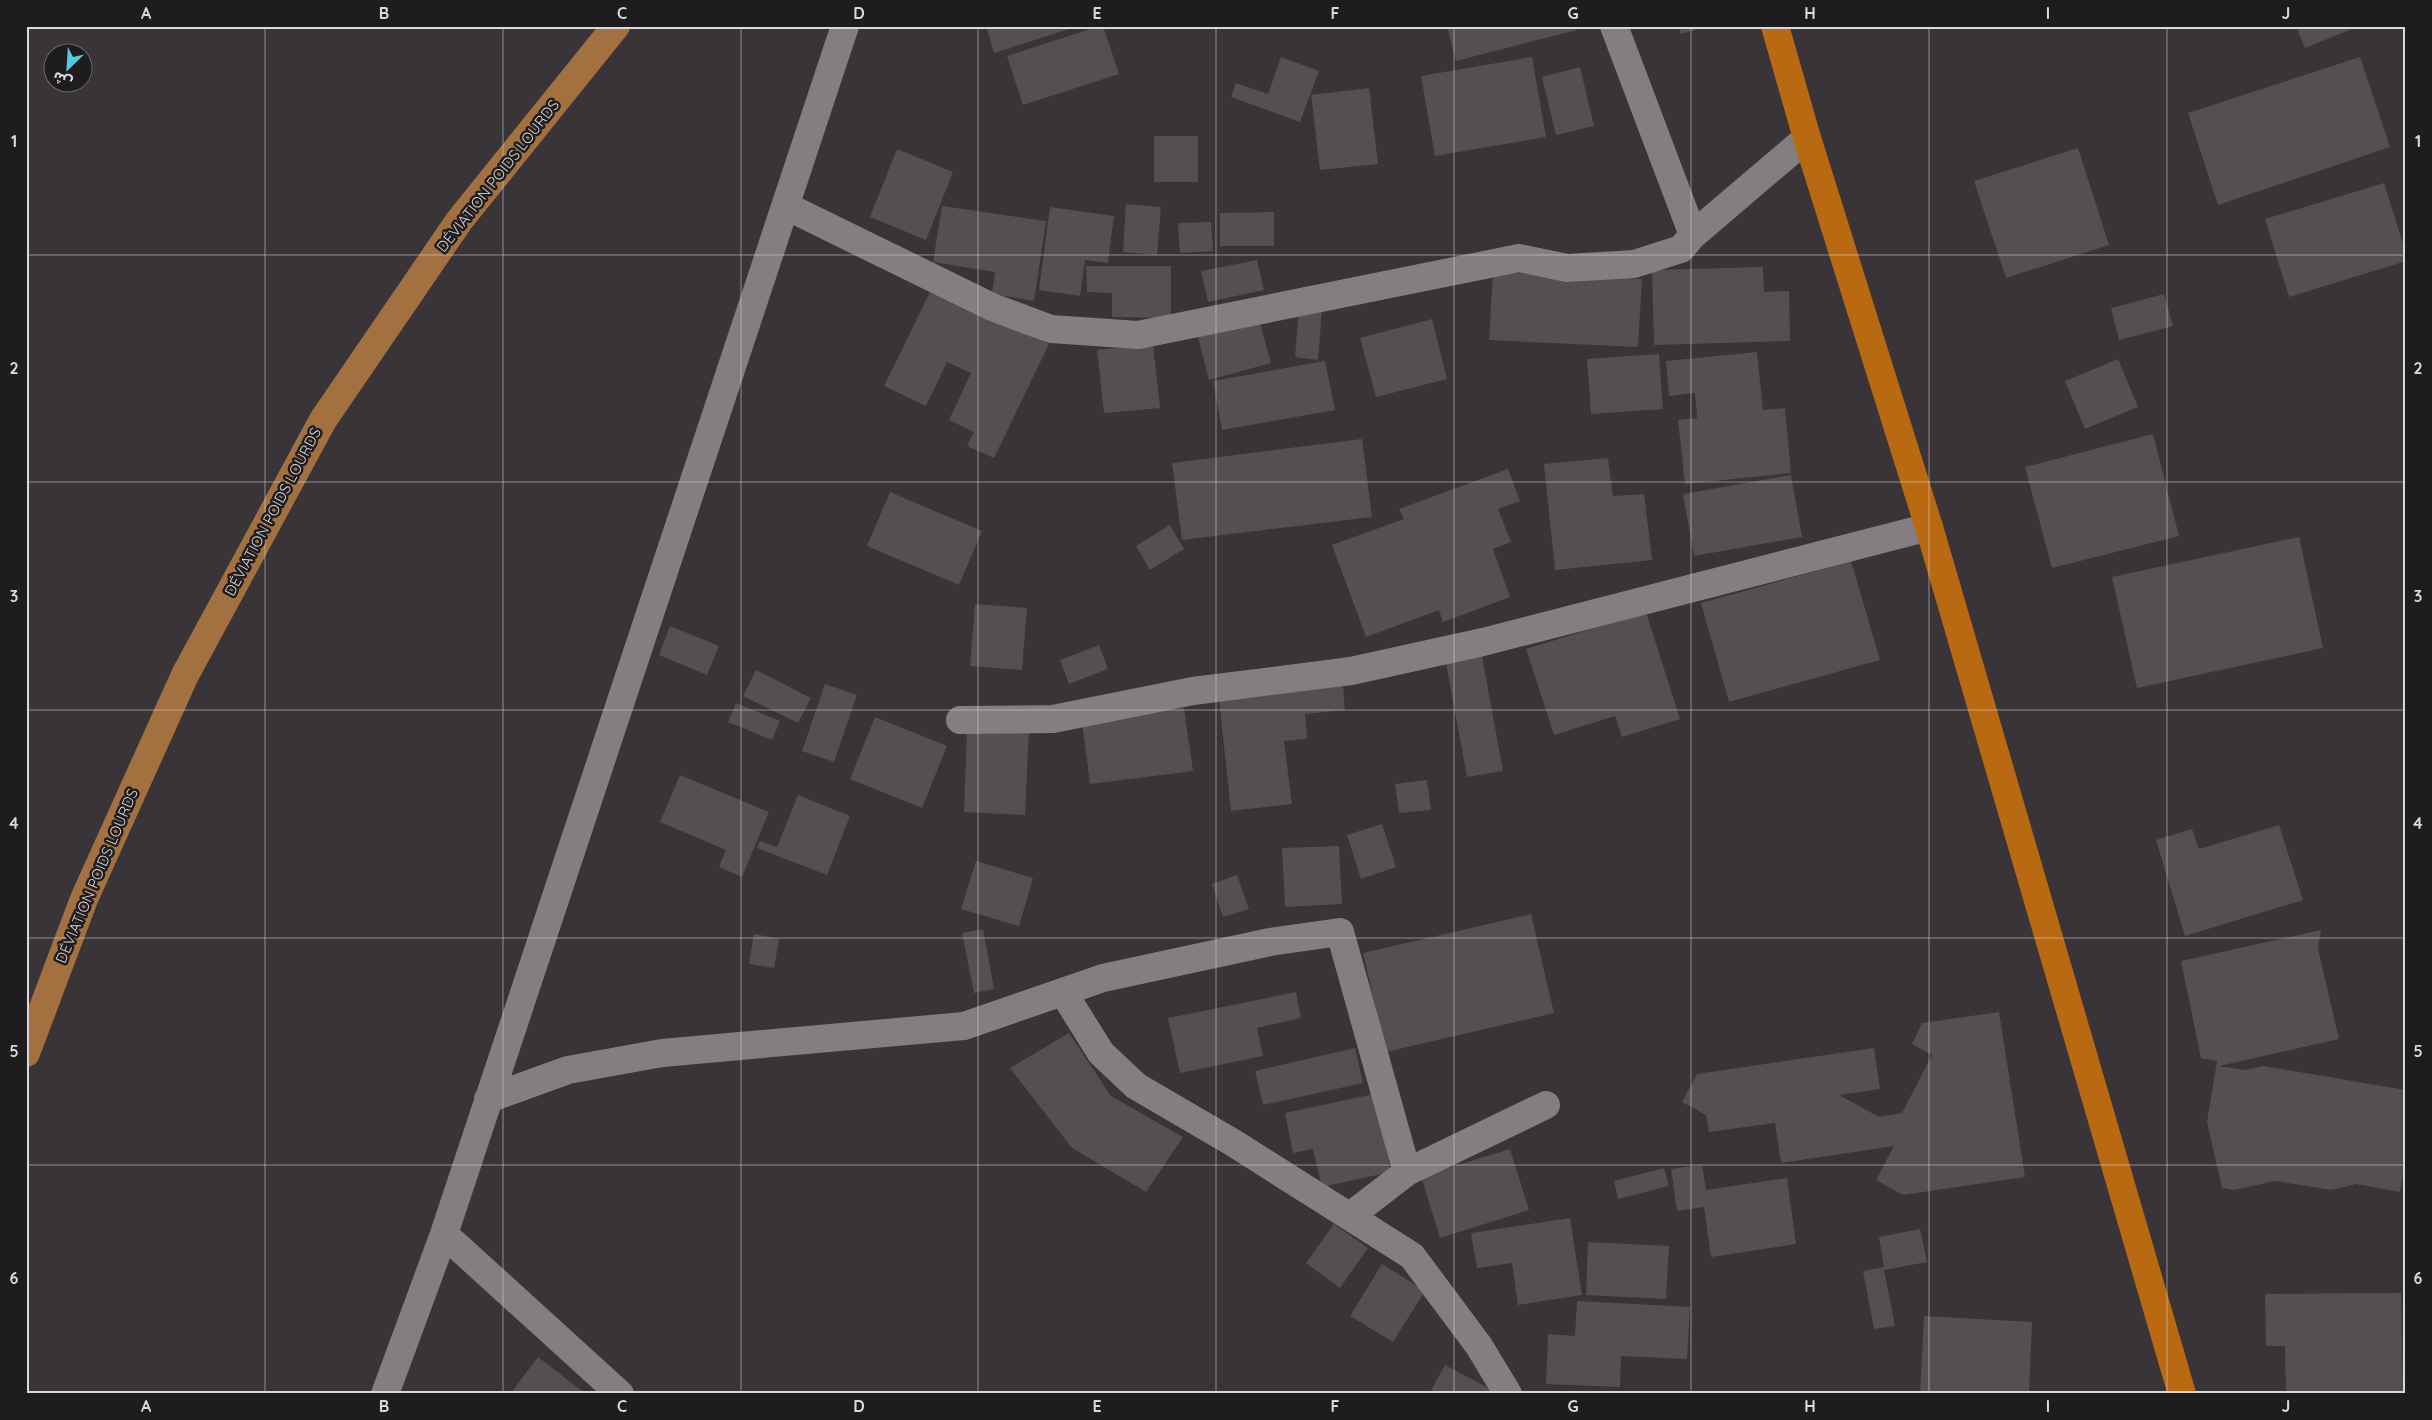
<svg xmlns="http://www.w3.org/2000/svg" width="2432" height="1420" font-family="Quicksand,'Noto Sans Arabic',sans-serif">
  <rect width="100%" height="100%" fill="#383437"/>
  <path fill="#534f52" d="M 986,26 L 1075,26 L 1075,27 L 994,53 Z
    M 1100,26 L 1103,26 L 1119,74 L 1023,105 L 1007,56 Z
    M 1447,26 L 1576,26 L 1577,30 L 1456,61 Z
    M 1678,26 L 1705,26 L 1705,27 L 1681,34 Z
    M 2296,26 L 2359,26 L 2305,48 Z
    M 1281,57 L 1319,71 L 1300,122 L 1231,97 L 1236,83 L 1268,94 Z
    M 1532,57 L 1546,137 L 1435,156 L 1421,76 Z
    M 2360,57 L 2390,147 L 2218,205 L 2188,113 Z
    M 1580,67 L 1594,126 L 1556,135 L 1542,77 Z
    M 1369,88 L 1378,164 L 1320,170 L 1311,95 Z
    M 1154,136 L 1198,136 L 1198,182 L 1154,182 Z
    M 2078,148 L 2109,245 L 2006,278 L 1974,181 Z
    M 897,149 L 953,172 L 926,240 L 870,217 Z
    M 2384,183 L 2406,253 L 2406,261 L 2289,297 L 2265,219 Z
    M 1126,204 L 1161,207 L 1157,255 L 1123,252 Z
    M 942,206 L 1046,221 L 1034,301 L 992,294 L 995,272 L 933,262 Z
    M 1050,207 L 1114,216 L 1108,263 L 1085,260 L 1080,296 L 1039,290 Z
    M 1274,212 L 1274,246 L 1220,246 L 1220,213 Z
    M 1211,222 L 1213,251 L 1180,253 L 1178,223 Z
    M 1257,260 L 1264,290 L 1208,302 L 1201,271 Z
    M 1086,266 L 1171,266 L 1171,318 L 1112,317 L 1112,293 L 1087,292 Z
    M 1763,267 L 1764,292 L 1789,291 L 1790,341 L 1654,345 L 1652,270 Z
    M 1493,272 L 1642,279 L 1638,347 L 1489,340 Z
    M 932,288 L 1049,344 L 994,458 L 967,446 L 974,432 L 949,420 L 971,373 L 947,362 L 926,406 L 884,386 Z
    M 2164,294 L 2173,326 L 2119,340 L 2111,308 Z
    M 1299,308 L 1322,310 L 1318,360 L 1295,357 Z
    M 1258,316 L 1271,363 L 1209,380 L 1197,333 Z
    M 1432,319 L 1447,379 L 1376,397 L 1360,338 Z
    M 1153,344 L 1160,408 L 1104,413 L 1097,350 Z
    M 1757,352 L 1763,410 L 1785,408 L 1791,473 L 1685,484 L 1678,420 L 1697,418 L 1695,393 L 1669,396 L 1666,361 Z
    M 1659,354 L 1663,409 L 1591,414 L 1587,359 Z
    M 2118,359 L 2138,407 L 2085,429 L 2065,381 Z
    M 1325,361 L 1335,410 L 1222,430 L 1213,381 Z
    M 2153,434 L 2179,536 L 2052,568 L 2025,467 Z
    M 1362,439 L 1372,517 L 1182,540 L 1172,463 Z
    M 1608,458 L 1613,496 L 1644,494 L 1652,560 L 1555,570 L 1544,464 Z
    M 1508,469 L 1520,501 L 1498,509 L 1511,542 L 1493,549 L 1510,597 L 1443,622 L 1439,610 L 1366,637 L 1332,545 L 1404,519 L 1399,509 Z
    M 1791,475 L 1802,537 L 1694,556 L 1683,494 Z
    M 890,492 L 982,531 L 959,585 L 867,546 Z
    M 1170,525 L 1184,549 L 1150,570 L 1136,546 Z
    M 2299,537 L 2323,648 L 2137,688 L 2112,577 Z
    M 1851,561 L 1880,660 L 1729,702 L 1701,603 Z
    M 975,604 L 1027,608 L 1022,670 L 970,666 Z
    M 1646,612 L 1680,719 L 1622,737 L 1615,716 L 1554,735 L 1526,649 Z
    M 670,626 L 719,646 L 707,675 L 659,655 Z
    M 1099,645 L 1108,669 L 1069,684 L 1060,660 Z
    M 1482,656 L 1503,771 L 1467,777 L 1446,663 Z
    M 756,670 L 811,698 L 798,723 L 743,696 Z
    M 825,684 L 857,695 L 834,762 L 802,751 Z
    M 1343,686 L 1345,710 L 1305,714 L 1307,739 L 1284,741 L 1292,804 L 1231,811 L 1219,699 Z
    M 736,703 L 780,721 L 772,740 L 728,722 Z
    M 1184,708 L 1193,771 L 1090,784 L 1082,721 Z
    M 875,717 L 947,746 L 922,808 L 850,779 Z
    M 967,728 L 1029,731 L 1025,815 L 964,812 Z
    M 680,775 L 769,812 L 742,877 L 719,867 L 726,850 L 660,822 Z
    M 1427,780 L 1431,810 L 1399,813 L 1395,784 Z
    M 798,795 L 850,816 L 827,875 L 757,848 L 760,841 L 777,847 Z
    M 1382,824 L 1396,867 L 1361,879 L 1347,835 Z
    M 2279,825 L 2303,900 L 2185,936 L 2156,840 L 2192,829 L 2199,849 Z
    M 1339,846 L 1342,904 L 1285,907 L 1282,848 Z
    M 976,861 L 1033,878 L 1019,926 L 961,909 Z
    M 1237,875 L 1249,909 L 1223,917 L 1212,884 Z
    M 1531,914 L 1554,1013 L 1386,1052 L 1363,953 Z
    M 983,929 L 994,989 L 974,993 L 962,933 Z
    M 2321,930 L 2318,949 L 2339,1039 L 2219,1066 L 2244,1070 L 2263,1066 L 2406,1090 L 2406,1158 L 2400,1192 L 2356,1184 L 2331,1190 L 2275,1181 L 2234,1190 L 2222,1188 L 2207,1122 L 2217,1061 L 2201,1058 L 2181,961 Z
    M 754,934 L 779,939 L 774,968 L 749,964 Z
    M 1296,992 L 1301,1018 L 1257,1028 L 1263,1056 L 1180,1073 L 1168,1018 Z
    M 1999,1012 L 2025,1177 L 1903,1195 L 1876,1180 L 1894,1146 L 1781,1163 L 1775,1123 L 1709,1132 L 1706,1115 L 1682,1102 L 1697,1074 L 1874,1048 L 1880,1089 L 1839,1095 L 1879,1117 L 1902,1113 L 1932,1055 L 1912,1044 L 1922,1023 Z
    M 1069,1033 L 1111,1096 L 1183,1137 L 1146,1192 L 1072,1148 L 1010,1068 Z
    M 1355,1048 L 1363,1083 L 1263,1105 L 1255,1071 Z
    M 1374,1094 L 1391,1172 L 1322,1187 L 1313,1149 L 1293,1153 L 1285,1113 Z
    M 1510,1149 L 1529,1210 L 1440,1238 L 1421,1176 Z
    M 1702,1165 L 1706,1190 L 1787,1178 L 1796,1244 L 1711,1257 L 1704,1207 L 1677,1211 L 1671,1169 Z
    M 1664,1168 L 1669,1186 L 1618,1199 L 1614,1181 Z
    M 1570,1218 L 1582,1295 L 1518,1305 L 1512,1263 L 1477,1268 L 1471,1233 Z
    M 1334,1224 L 1368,1248 L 1340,1288 L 1306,1263 Z
    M 1920,1229 L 1927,1262 L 1884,1270 L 1895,1326 L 1874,1329 L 1863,1271 L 1884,1267 L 1879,1237 Z
    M 1588,1242 L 1669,1246 L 1666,1299 L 1586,1295 Z
    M 1382,1264 L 1425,1291 L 1393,1342 L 1350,1316 Z
    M 2401,1293 L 2403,1394 L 2286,1394 L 2285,1346 L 2266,1346 L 2265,1294 Z
    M 1577,1301 L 1690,1307 L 1687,1359 L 1621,1356 L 1620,1387 L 1546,1384 L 1548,1334 L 1575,1336 Z
    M 1924,1316 L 2032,1322 L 2029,1394 L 1920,1394 Z
    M 538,1357 L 586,1394 L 510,1394 Z
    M 1445,1365 L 1496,1392 L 1496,1394 L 1429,1394 Z"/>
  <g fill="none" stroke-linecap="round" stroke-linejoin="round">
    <path stroke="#827e82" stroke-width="28" d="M 1614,26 L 1693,235
      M 786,206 L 992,307 L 1051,329 L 1138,335 L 1519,258 L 1567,268 L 1634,264 L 1681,249 L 1693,235 L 1807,138
      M 960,720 L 1053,719 L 1193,691 L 1351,671 L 1483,642 L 1929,527
      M 1063,992 L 1101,1053 L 1136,1086 L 1232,1142 L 1412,1256 L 1479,1346 L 1508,1394
      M 488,1099 L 568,1070 L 662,1053 L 964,1026 L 1103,978 L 1270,942 L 1340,932 L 1407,1172
      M 1350,1216 L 1407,1172 L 1546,1105
      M 444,1234 L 620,1394
      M 385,1394 L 444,1234 L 845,26"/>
    <path stroke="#a3713f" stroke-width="28" d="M 26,1053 L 84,899 L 185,675 L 323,420 L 459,221 L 616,26"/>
    <path stroke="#b96912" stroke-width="28" d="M 1775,26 L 1807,138 L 1929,527 L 2182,1394"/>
  </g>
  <path fill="none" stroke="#dad8da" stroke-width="1" stroke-opacity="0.55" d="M 265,26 L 265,1394M 503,26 L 503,1394M 741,26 L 741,1394M 978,26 L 978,1394M 1216,26 L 1216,1394M 1454,26 L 1454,1394M 1691,26 L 1691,1394M 1929,26 L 1929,1394M 2167,26 L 2167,1394M 26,255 L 2406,255M 26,482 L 2406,482M 26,710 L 2406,710M 26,938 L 2406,938M 26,1165 L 2406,1165"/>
  <g text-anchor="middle" stroke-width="5" stroke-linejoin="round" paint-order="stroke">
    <g font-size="15" fill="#dad8da" stroke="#1e1c1e">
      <text transform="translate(498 176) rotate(-52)" y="5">DÉVIATION POIDS LOURDS</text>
      <text transform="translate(273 512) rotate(-62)" y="5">DÉVIATION POIDS LOURDS</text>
      <text transform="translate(97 876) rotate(-67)" y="5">DÉVIATION POIDS LOURDS</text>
    </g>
  </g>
  <rect width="2432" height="1420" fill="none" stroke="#1e1c1e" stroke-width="55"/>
  <g transform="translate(68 68) rotate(205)"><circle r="24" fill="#1e1c1e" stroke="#696769"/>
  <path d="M0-4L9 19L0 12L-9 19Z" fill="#56c9e1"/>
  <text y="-8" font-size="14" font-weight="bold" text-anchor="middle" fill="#dad8da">ش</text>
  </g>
  <rect x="28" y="28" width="2376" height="1364" fill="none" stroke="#dad8da" stroke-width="2"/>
  <g font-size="16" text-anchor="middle" font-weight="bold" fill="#dad8da">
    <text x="146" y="19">A</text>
    <text x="384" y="19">B</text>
    <text x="622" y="19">C</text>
    <text x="859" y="19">D</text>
    <text x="1097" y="19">E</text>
    <text x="1335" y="19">F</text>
    <text x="1573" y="19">G</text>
    <text x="1810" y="19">H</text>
    <text x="2048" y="19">I</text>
    <text x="2286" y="19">J</text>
    <text x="14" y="147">1</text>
    <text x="2418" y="147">1</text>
    <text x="14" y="374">2</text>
    <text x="2418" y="374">2</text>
    <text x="14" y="602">3</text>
    <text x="2418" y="602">3</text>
    <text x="14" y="829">4</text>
    <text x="2418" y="829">4</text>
    <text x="14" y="1057">5</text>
    <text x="2418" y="1057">5</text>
    <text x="14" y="1284">6</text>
    <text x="2418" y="1284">6</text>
    <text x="146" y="1412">A</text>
    <text x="384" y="1412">B</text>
    <text x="622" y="1412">C</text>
    <text x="859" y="1412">D</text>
    <text x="1097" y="1412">E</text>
    <text x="1335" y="1412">F</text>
    <text x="1573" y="1412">G</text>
    <text x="1810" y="1412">H</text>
    <text x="2048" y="1412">I</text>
    <text x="2286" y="1412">J</text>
  </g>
</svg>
